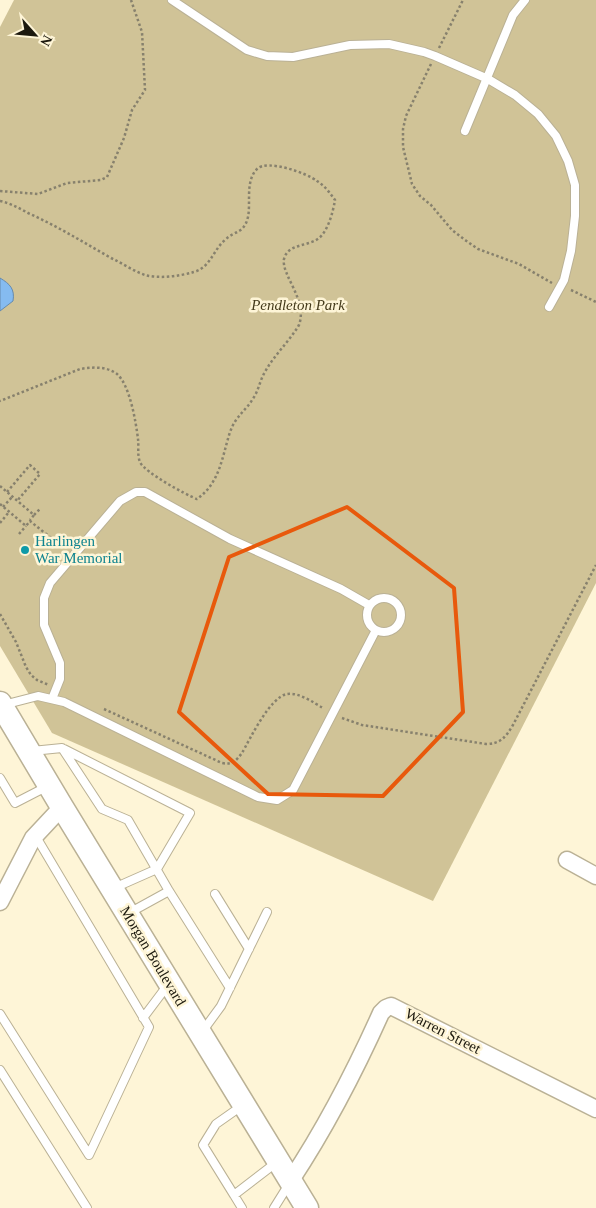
<svg xmlns="http://www.w3.org/2000/svg" width="596" height="1208" font-family="'Times New Roman',serif">
  <rect width="100%" height="100%" fill="#fef5d7"/>
  <path fill="#d0c397" d="M 14,0 L 596,0 L 596,583 L 433,901 L 52,733 L 0,646 L 0,27 Z"/>
  <path fill="#85bbf0" stroke="#668aac" d="M 0,278 C 10,284 15,289 13,301 L 0,311 Z"/>
  <g fill="none" stroke-linecap="round" stroke-linejoin="round">
    <g stroke="#bab195" stroke-width="10">
      <path id="lane" d="M 172,0 L 247,50 L 267,56 L 293,57 L 350,45 L 389,44 L 424,52 L 435,56 L 488,79 L 515,95 L 538,114 L 556,136 L 568,161 L 575,185 L 575,216 L 571,251 L 564,280 L 549,307
        M 465,131 L 513,15 L 525,0
        M367 615a17 17 0 1 1 34 0a17 17 0 1 1-34 0Z
        M 52,699 L 60,679 L 60,663 L 44,625 L 44,598 L 50,583 L 120,501 L 136,492 L 145,492 L 230,539 L 341,589 L 369,605
        M 3,705 L 38,696 L 64,702 L 258,797 L 277,800 L 293,790 L 376,630
        M 64,749 L 190,813 L 157,869 L 114,888
        M 32,751 L 62,748 L 102,809 L 128,820 L 169,891 L 230,988
        M 0,778 L 15,803 L 48,786
        M 215,894 L 249,949
        M 129,913 L 169,891
        M 0,1014 L 89,1155 L 149,1027 L 35,835
        M 143,1018 L 167,986
        M 202,1032 L 221,1006 L 267,912
        M 0,1070 L 87,1208
        M 243,1105 L 216,1124 L 203,1145 L 234,1195 L 277,1162
        M 234,1195 L 242,1208
        M 274,1208 L 289,1184"/>
    </g>
    <g stroke="#bab195" stroke-width="19">
      <path id="street" d="M 567,860 L 596,876
        M 0,902 L 33,838 L 62,807
        M 291,1180 C 326,1127 355,1071 381,1013 L 386,1008 L 391,1006 L 596,1109"/>
    </g>
    <g stroke="#bab195" stroke-width="25">
      <path id="secondary" d="M 0,703 L 62,807 L 307,1208"/>
    </g>
    <path stroke="#87816d" stroke-width="2.5" stroke-dasharray="2.5 2.5" stroke-linecap="butt" d="M 439,48 L 463,0
      M 431,64 L 406,116 L 403,129 L 403,147 L 412,184 L 420,196 L 431,205 L 452,230 L 465,240 L 478,249 L 519,264 L 552,283
      M 0,191 L 38,194 L 67,183 L 101,180 L 107,177 L 124,138 L 132,110 L 145,90 L 142,32 L 131,0
      M 0,201 C 10,203 19,208 28,213 C 57,226 83,242 111,258 C 122,263 133,271 145,275 C 160,279 180,276 194,272 C 211,267 213,250 225,240 C 235,230 244,234 248,217 C 251,203 245,181 257,169 C 267,159 307,173 317,181 C 325,186 330,193 335,200 C 333,212 328,231 319,238 C 308,247 288,243 284,259 C 281,275 308,300 299,325 C 289,342 274,355 265,372 C 260,380 259,389 254,397 C 246,411 236,415 230,432 C 222,457 220,483 197,499 C 186,495 144,472 140,462 C 137,455 139,446 138,439 C 136,423 130,385 117,374 C 106,366 92,367 80,369 L 0,401
      M 571,290 L 596,302
      M 0,486 L 34,515 L 30,520
      M 7,492 L 30,465 L 40,474 L 17,501
      M 0,504 L 26,526 L 30,521 L 56,542
      M 3,507 L 12,497
      M 34,515 L 41,508
      M 0,523 L 9,512
      M 19,534 L 26,526
      M 0,614 L 16,642 L 26,667 L 31,675 L 37,680 L 49,685
      M 104,709 L 222,763 C 232,765 236,761 242,753 C 250,739 270,697 287,694 C 299,692 314,703 323,708
      M 342,718 L 362,725 L 486,744 C 500,744 506,737 513,725 L 596,565"/>
    <use href="#lane" stroke="#fff" stroke-width="8"/>
    <use href="#street" stroke="#fff" stroke-width="16"/>
    <use href="#secondary" stroke="#fff" stroke-width="22"/>
  </g>
  <path fill="none" stroke="#e8590c" stroke-width="4" stroke-linejoin="round" d="M 347,507 L 454,588 L 463,712 L 383,796 L 268,794 L 179,712 L 229,557 Z"/>
  <circle fill="#0f9aa8" stroke="#fef5d7" stroke-width="2" cx="25" cy="550" r="5"/>
  <g text-anchor="middle" stroke-width="5" stroke-linejoin="round" paint-order="stroke">
    <g font-size="15" font-style="italic" fill="#443a1a" stroke="#fef5d7">
      <text x="298" y="310">Pendleton Park</text>
    </g>
    <g font-size="15" fill="#0d838f" stroke="#fef5d7" text-anchor="start">
      <text x="35" y="546">Harlingen<tspan x="35" dy="17">War Memorial</tspan></text>
    </g>
    <g font-size="15" fill="#1c190e" stroke="#fef5d7">
      <text transform="translate(153 956) rotate(59)" y="5">Morgan Boulevard</text>
      <text transform="translate(443 1031) rotate(27)" y="5">Warren Street</text>
    </g>
  </g>
  <g transform="translate(35 35) rotate(117)" stroke="#fef5d7" stroke-width="4" paint-order="stroke">
  <path d="M0-4L9 19L0 12L-9 19Z" fill="#1c190e"/>
  <text y="-8" font-size="14" font-weight="bold" text-anchor="middle" fill="#1c190e">N</text>
  </g>
</svg>
